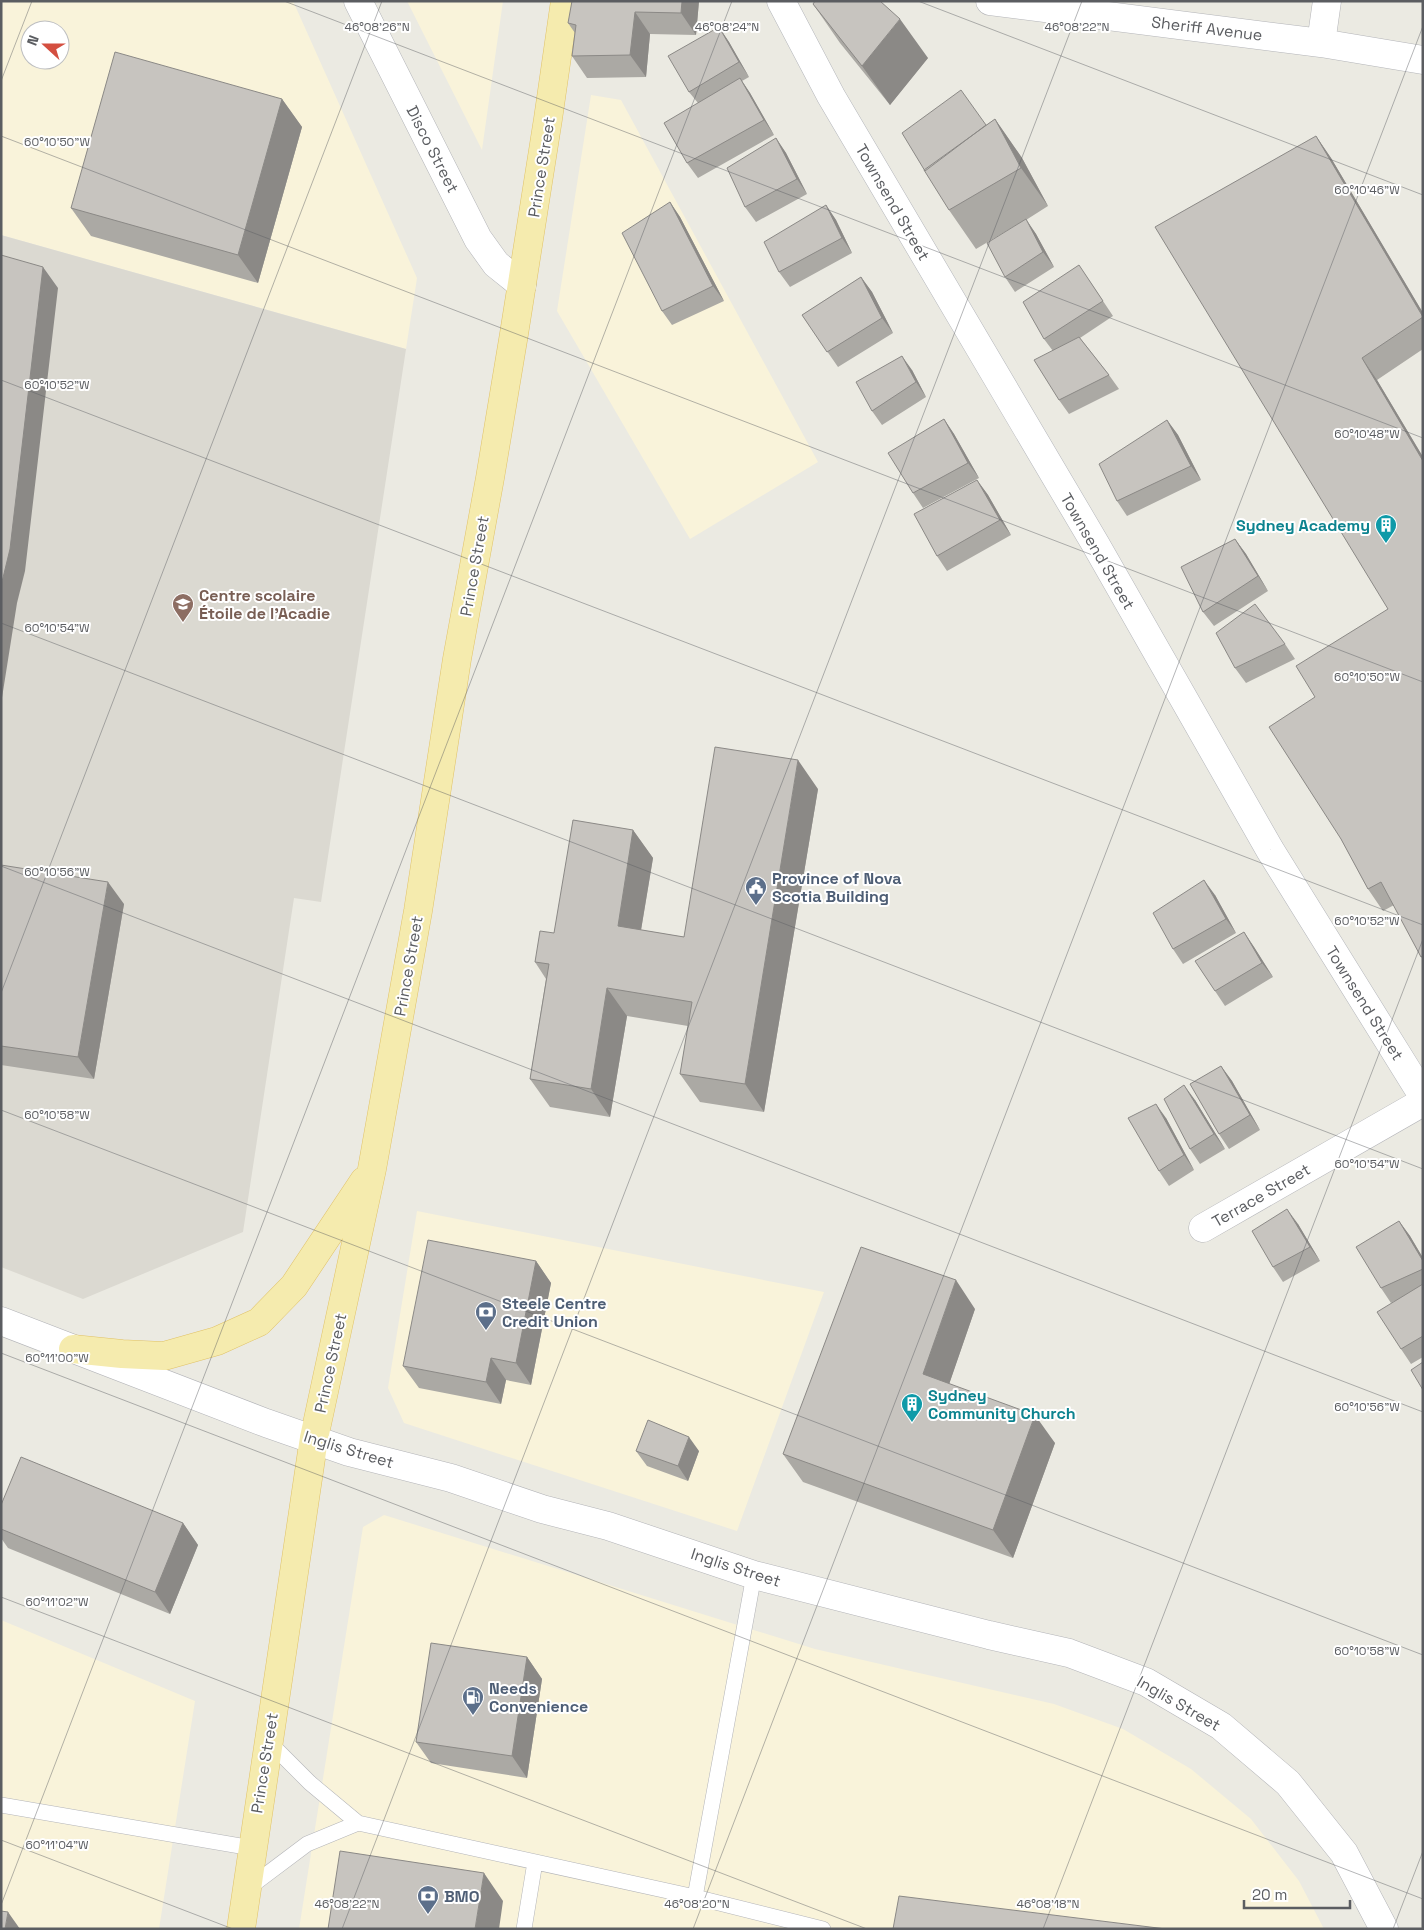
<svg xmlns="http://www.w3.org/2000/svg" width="1424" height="1930" font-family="'Space Grotesk',sans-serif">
  <rect width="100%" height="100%" fill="#ebeae2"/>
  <path fill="#f9f3da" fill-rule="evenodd" d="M 1,1 L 293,1 L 417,278 L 406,349 L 1,235 ZM 30,30 L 60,30 L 60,60 L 30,60 Z
    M 407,1 L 503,1 L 482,150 Z
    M 591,95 L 621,100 L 818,462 L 690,539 L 557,311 Z
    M 417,1211 L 824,1292 L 737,1531 L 404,1423 L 388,1388 Z
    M 384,1515 L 815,1649 L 1054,1704 L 1123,1729 L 1191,1769 L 1251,1819 L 1299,1881 L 1324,1929 L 299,1929 L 363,1527 Z
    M 1,1620 L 195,1701 L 159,1929 L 1,1929 Z"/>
  <path fill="#dbd9d1" d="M 1,235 L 406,349 L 321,902 L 294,898 L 243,1232 L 83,1299 L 1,1267 Z"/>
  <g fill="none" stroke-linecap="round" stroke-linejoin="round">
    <g stroke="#b3b4b8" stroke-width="16">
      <path id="service" d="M 268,1741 L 310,1783 L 358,1823 L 695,1897 L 823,1929
        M 1,1805 L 252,1848
        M 247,1889 L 307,1844 L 358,1823
        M 695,1897 L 754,1575
        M 524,1929 L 535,1862"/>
    </g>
    <g stroke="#b3b4b8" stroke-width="29">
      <path id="minor" d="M 990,1 L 1321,43 L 1423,60
        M 1321,43 L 1327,1
        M 1203,1228 L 1423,1102"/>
    </g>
    <g stroke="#b3b4b8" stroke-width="29">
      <path id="tertiary" d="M 358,1 L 478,239 L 496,264 L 522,285
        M 1,1321 L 266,1423 L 349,1452 L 451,1478 L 542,1509 L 608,1526 L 754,1575 L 989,1635 L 1069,1653 L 1146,1682 L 1221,1726 L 1288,1783 L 1344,1853 L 1384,1929"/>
    </g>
    <g stroke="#b4b6bb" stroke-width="29">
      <path id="secondary" d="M 781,1 L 831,96 L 1096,545 L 1270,850 L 1423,1096"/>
    </g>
    <g stroke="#e0c267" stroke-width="29">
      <path id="primary" d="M 73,1349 L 122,1354 L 164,1356 L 217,1341 L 259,1322 L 294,1286 L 364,1181
        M 241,1929 L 314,1438 L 372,1169 L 418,911 L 457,659 L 490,478 L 514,334 L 548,119 L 565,1"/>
    </g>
    <use href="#service" stroke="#fff" stroke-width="15"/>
    <use href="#minor" stroke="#fff" stroke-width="28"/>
    <use href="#tertiary" stroke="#fff" stroke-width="28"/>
    <use href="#secondary" stroke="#fff" stroke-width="28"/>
    <use href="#primary" stroke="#f5ebae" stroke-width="28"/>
  </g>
  <path fill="#aba9a4" d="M 699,1 L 696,35 L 650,34 L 646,77 L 587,78 L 572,56 L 575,33 L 568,23 Z
    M 813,4 L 928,58 L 890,105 L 840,43 Z
    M 719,27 L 729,42 L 749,77 L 742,81 L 750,93 L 774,135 L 698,178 L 687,163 L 698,103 L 689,92 Z
    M 282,99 L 302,127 L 258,283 L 91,236 L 71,208 Z
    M 995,119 L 1022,158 L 1048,206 L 1026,220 L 1036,234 L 1054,267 L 1015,292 L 1005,277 L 1018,224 L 976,249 L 949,210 L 986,125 Z
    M 1316,136 L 1331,158 L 1423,313 L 1423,349 L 1377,380 L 1423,457 L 1423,960 L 1394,905 L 1383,911 L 1368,889 L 1341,839 L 1315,697 L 1388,609 Z
    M 776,138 L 786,153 L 807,194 L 756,222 L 745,207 Z
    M 670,202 L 680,217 L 724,301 L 672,325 L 662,311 Z
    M 826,205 L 836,220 L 852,253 L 790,287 L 779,272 Z
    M 861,277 L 872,292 L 893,333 L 838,367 L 802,315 Z
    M 1089,280 L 1113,316 L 1080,338 L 1109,375 L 1119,389 L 1069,414 L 1059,400 L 1053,351 L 1044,339 Z
    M 912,370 L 926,397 L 882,425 L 872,411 Z
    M 944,419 L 954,434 L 979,478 L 923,508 L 913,493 Z
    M 1167,420 L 1178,435 L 1201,480 L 1127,516 L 1117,501 Z
    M 977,480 L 988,495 L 1011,535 L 947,571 L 937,556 Z
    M 1235,539 L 1246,554 L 1268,591 L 1214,626 L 1203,612 Z
    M 1285,644 L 1295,659 L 1246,683 L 1235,668 Z
    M 818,789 L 764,1112 L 700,1102 L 680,1074 L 688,1026 L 627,1016 L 610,1117 L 550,1107 L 530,1079 L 546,979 L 535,962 L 554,933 L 633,830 L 653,858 L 641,930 L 684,937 Z
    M 1,865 L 124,904 L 94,1079 L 1,1065 Z
    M 1215,895 L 1236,933 L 1183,964 L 1173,949 Z
    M 1244,932 L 1254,947 L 1273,977 L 1225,1006 L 1215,991 Z
    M 1221,1066 L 1232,1081 L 1260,1130 L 1229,1149 L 1219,1134 Z
    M 1195,1100 L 1225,1149 L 1200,1164 L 1190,1149 Z
    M 1166,1118 L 1194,1170 L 1169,1186 L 1159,1171 Z
    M 1399,1221 L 1410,1236 L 1423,1258 L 1423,1357 L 1411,1364 L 1401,1349 L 1395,1301 L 1391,1303 L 1381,1288 Z
    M 1298,1224 L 1320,1261 L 1283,1282 L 1273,1267 Z
    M 536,1261 L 551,1283 L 531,1385 L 506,1380 L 501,1404 L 419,1388 L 403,1366 Z
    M 975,1309 L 949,1384 L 1055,1443 L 1013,1558 L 803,1482 L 783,1454 Z
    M 636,1451 L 699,1451 L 688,1481 L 647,1466 Z
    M 1,1505 L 183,1523 L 198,1545 L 170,1614 L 8,1548 L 1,1538 Z
    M 527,1657 L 542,1679 L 527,1778 L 431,1763 L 416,1742 Z"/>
  <path fill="#8b8986" d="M 682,1 L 699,1 L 696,35 L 681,13 Z
    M 635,12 L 650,34 L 646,77 L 630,55 Z
    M 900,19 L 928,58 L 890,105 L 862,66 Z
    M 719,27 L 729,42 L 749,77 L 739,62 Z
    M 740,78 L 750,93 L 774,135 L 764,120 Z
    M 282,99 L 302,127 L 258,283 L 238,255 Z
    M 995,119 L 1022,158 L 1048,206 L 1021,168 Z
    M 1316,136 L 1331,158 L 1423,313 L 1423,317 Z
    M 776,138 L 786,153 L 807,194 L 797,179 Z
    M 670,202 L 680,217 L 724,301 L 713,286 Z
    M 826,205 L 836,220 L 852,253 L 842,238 Z
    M 1026,219 L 1036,234 L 1054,267 L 1043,252 Z
    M 43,267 L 58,288 L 25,571 L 17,603 L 1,704 L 1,586 Z
    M 861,277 L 872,292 L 893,333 L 882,318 Z
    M 902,356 L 912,370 L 926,397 L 916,382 Z
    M 1362,358 L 1377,380 L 1423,457 L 1423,461 Z
    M 944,419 L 954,434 L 979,478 L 968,463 Z
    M 1167,420 L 1178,435 L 1201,480 L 1191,466 Z
    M 977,480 L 988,495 L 1011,535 L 1000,520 Z
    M 1235,539 L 1246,554 L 1268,591 L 1258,576 Z
    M 798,760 L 818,789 L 764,1112 L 745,1084 Z
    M 633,830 L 653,858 L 637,954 L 618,926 Z
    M 1204,880 L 1215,895 L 1236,933 L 1226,919 Z
    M 108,882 L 124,904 L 94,1079 L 78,1057 Z
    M 1244,932 L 1254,947 L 1273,977 L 1262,963 Z
    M 607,988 L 627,1016 L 610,1117 L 591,1089 Z
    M 1221,1066 L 1232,1081 L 1260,1130 L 1250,1115 Z
    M 1184,1085 L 1195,1100 L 1225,1149 L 1214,1134 Z
    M 1156,1104 L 1166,1118 L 1194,1170 L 1184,1155 Z
    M 1287,1209 L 1298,1224 L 1320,1261 L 1310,1247 Z
    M 1399,1221 L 1410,1236 L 1423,1258 L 1423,1261 Z
    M 536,1261 L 551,1283 L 531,1385 L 516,1363 Z
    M 956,1280 L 975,1309 L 943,1402 L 923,1374 Z
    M 491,1358 L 506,1380 L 501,1404 L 486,1382 Z
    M 1035,1415 L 1055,1443 L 1013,1558 L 993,1530 Z
    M 689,1437 L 699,1451 L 688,1481 L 678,1466 Z
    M 183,1523 L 198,1545 L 170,1614 L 155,1592 Z
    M 527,1657 L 542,1679 L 527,1778 L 512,1756 Z
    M 484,1873 L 503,1901 L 499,1929 L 475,1929 Z
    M 8,1912 L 20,1929 L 5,1929 Z"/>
  <path fill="#c7c4bf" stroke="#8b8986" d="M 572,1 L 682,1 L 681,13 L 635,12 L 630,55 L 572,56 L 576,25 L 568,23 Z
    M 815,1 L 880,1 L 900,19 L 862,66 L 813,4 Z
    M 719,27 L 739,62 L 689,92 L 668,56 Z
    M 115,52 L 282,99 L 238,255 L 71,208 Z
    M 740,78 L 764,120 L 687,163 L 664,123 Z
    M 961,90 L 986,125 L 925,171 L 902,133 Z
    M 995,119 L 1021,168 L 949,210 L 924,170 Z
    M 1316,136 L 1423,317 L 1362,358 L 1423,461 L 1423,956 L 1421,957 L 1381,882 L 1368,889 L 1341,839 L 1269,727 L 1315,697 L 1296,666 L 1388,609 L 1155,227 Z
    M 776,138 L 797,179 L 745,207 L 727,168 Z
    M 670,202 L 713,286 L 662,311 L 622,233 Z
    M 826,205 L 842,238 L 779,272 L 764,242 Z
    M 1026,219 L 1043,252 L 1005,277 L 987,243 Z
    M 1,255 L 43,267 L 10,549 L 1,586 Z
    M 1079,265 L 1103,301 L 1044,339 L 1023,302 Z
    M 861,277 L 882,318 L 827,352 L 802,315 Z
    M 1079,337 L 1109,375 L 1059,400 L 1034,360 Z
    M 902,356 L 916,382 L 872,411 L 856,382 Z
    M 944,419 L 968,463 L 913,493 L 888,453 Z
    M 1167,420 L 1191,466 L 1117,501 L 1099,464 Z
    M 977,480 L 1000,520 L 937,556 L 914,514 Z
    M 1235,539 L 1258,576 L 1203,612 L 1181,567 Z
    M 1255,604 L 1285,644 L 1235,668 L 1216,633 Z
    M 715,747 L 798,760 L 745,1084 L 680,1074 L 692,1002 L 607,988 L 591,1089 L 530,1079 L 549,964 L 535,962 L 540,931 L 554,933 L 573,820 L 633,830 L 618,926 L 684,937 Z
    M 1,865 L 108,882 L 78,1057 L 1,1046 Z
    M 1204,880 L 1226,919 L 1173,949 L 1153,913 Z
    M 1244,932 L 1262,963 L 1215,991 L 1195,961 Z
    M 1221,1066 L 1250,1115 L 1219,1134 L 1190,1084 Z
    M 1184,1085 L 1214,1134 L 1190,1149 L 1164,1099 Z
    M 1156,1104 L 1184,1155 L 1159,1171 L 1128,1118 Z
    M 1287,1209 L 1310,1247 L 1273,1267 L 1252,1231 Z
    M 1399,1221 L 1423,1261 L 1423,1269 L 1381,1288 L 1356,1247 Z
    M 428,1240 L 536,1261 L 516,1363 L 491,1358 L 486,1382 L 403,1366 Z
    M 861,1247 L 956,1280 L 923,1374 L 1035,1415 L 993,1530 L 783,1454 Z
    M 1423,1284 L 1423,1336 L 1401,1349 L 1377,1312 Z
    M 1423,1362 L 1423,1390 L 1411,1370 Z
    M 648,1420 L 689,1437 L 678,1466 L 636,1451 Z
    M 21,1457 L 183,1523 L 155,1592 L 1,1529 L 1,1505 Z
    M 431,1643 L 527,1657 L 512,1756 L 416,1742 Z
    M 340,1851 L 484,1873 L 475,1929 L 328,1929 Z
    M 899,1896 L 1166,1929 L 893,1929 Z
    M 1,1911 L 8,1912 L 5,1929 L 1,1929 Z"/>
  <path fill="none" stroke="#5b5d61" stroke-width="1" stroke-opacity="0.45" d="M 284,1 L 1423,438M 918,1 L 1423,195M 1,81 L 32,1M 1,136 L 1423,682M 1,380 L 1423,925M 1,623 L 1423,1169M 1,866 L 1423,1412M 1,993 L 382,1M 1,1110 L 1423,1655M 1,1353 L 1423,1899M 1,1597 L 867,1929M 1,1840 L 233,1929M 1,1905 L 732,1M 342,1929 L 1082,1M 693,1929 L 1423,26M 1043,1929 L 1423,939M 1393,1929 L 1423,1851"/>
  <defs>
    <g id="building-pin" transform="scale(1.125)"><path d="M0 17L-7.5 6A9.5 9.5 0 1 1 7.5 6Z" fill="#0f9aa8" stroke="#fff"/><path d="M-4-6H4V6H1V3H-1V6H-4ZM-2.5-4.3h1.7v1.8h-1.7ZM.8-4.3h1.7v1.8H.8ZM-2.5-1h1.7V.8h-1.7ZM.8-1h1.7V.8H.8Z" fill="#fff"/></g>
    <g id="school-pin" transform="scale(1.125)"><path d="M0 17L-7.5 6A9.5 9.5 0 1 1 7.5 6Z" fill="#8d6e63" stroke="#fff"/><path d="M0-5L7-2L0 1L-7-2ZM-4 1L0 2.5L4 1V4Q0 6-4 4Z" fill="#fff"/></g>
    <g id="civic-pin" transform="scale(1.125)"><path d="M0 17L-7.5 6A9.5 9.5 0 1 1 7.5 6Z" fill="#5c6f8a" stroke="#fff"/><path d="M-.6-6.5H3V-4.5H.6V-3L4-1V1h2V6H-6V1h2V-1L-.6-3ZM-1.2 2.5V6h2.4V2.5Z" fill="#fff"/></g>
    <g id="bank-pin" transform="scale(1.125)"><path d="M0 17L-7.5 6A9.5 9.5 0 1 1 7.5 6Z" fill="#5c6f8a" stroke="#fff"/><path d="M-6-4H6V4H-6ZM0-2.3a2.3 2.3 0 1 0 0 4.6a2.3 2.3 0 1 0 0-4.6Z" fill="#fff"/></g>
    <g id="fuel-pin" transform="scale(1.125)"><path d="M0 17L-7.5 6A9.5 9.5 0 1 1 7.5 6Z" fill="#5c6f8a" stroke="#fff"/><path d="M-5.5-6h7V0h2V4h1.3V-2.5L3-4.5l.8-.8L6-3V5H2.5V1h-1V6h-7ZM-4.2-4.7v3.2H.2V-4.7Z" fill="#fff"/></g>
  </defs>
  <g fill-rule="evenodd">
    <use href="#building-pin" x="1386" y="525"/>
    <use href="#school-pin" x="183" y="604"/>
    <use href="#civic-pin" x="756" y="887"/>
    <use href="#bank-pin" x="486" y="1312"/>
    <use href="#building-pin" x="912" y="1404"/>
    <use href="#fuel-pin" x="473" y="1697"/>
    <use href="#bank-pin" x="428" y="1896"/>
  </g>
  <g text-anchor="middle" stroke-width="4" stroke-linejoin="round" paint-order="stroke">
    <g font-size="16" fill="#5b5d61" stroke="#fff">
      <text transform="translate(1207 28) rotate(7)" y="6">Sheriff Avenue</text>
      <text transform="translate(433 149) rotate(63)" y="6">Disco Street</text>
      <text transform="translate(541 167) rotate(-81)" y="6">Prince Street</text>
      <text transform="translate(893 202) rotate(60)" y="6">Townsend Street</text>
      <text transform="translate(1098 551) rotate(60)" y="6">Townsend Street</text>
      <text transform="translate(474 566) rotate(-80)" y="6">Prince Street</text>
      <text transform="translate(408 966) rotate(-80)" y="6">Prince Street</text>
      <text transform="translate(1365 1003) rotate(58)" y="6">Townsend Street</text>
      <text transform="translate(1261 1195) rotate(-30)" y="6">Terrace Street</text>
      <text transform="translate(330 1363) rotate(-78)" y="6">Prince Street</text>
      <text transform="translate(349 1449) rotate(17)" y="6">Inglis Street</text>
      <text transform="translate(736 1567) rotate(18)" y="6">Inglis Street</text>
      <text transform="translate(1179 1703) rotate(30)" y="6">Inglis Street</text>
      <text transform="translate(264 1763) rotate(-81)" y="6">Prince Street</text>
    </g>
    <g font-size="16" font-weight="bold" fill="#0d838f" stroke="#fff" text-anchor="end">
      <text x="1370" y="531">Sydney Academy</text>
      <text x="928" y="1401" text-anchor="start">Sydney<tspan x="928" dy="18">Community Church</tspan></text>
    </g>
    <g font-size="16" font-weight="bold" fill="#785e54" stroke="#fff" text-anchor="start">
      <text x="199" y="601">Centre scolaire<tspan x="199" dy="18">Étoile de l'Acadie</tspan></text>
    </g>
    <g font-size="16" font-weight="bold" fill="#4e5e75" stroke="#fff" text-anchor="start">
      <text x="772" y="884">Province of Nova<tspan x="772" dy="18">Scotia Building</tspan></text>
      <text x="502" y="1309">Steele Centre<tspan x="502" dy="18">Credit Union</tspan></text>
      <text x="489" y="1694">Needs<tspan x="489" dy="18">Convenience</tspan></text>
      <text x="444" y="1902">BMO</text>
    </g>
  </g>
  <g font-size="12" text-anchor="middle" fill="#5b5d61" stroke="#fff" stroke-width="4" stroke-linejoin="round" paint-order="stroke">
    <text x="377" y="31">46°08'26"N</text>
    <text x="727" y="31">46°08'24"N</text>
    <text x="1077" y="31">46°08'22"N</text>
    <text x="57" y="146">60°10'50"W</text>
    <text x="1367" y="194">60°10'46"W</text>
    <text x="57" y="389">60°10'52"W</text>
    <text x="1367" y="438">60°10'48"W</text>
    <text x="57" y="632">60°10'54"W</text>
    <text x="1367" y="681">60°10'50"W</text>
    <text x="57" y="876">60°10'56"W</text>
    <text x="1367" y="925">60°10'52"W</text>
    <text x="57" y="1119">60°10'58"W</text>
    <text x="1367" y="1168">60°10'54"W</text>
    <text x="57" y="1362">60°11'00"W</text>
    <text x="1367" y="1411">60°10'56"W</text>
    <text x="57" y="1606">60°11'02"W</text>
    <text x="1367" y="1655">60°10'58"W</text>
    <text x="57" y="1849">60°11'04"W</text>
    <text x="347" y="1908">46°08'22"N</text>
    <text x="697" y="1908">46°08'20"N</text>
    <text x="1048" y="1908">46°08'18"N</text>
  </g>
  <rect width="1424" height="1930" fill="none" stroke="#5b5d61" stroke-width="5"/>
  <g transform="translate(45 45) rotate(291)"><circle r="24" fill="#ffffff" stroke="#bdbec0"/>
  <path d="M0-4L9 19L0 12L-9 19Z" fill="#d44f40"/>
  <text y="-8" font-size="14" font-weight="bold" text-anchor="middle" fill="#5b5d61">N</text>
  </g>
  <path d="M1244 1900v8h106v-8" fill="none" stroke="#5b5d61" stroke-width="2.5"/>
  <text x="1252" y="1900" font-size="15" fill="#5b5d61" stroke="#ffffff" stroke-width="4" paint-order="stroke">20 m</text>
</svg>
